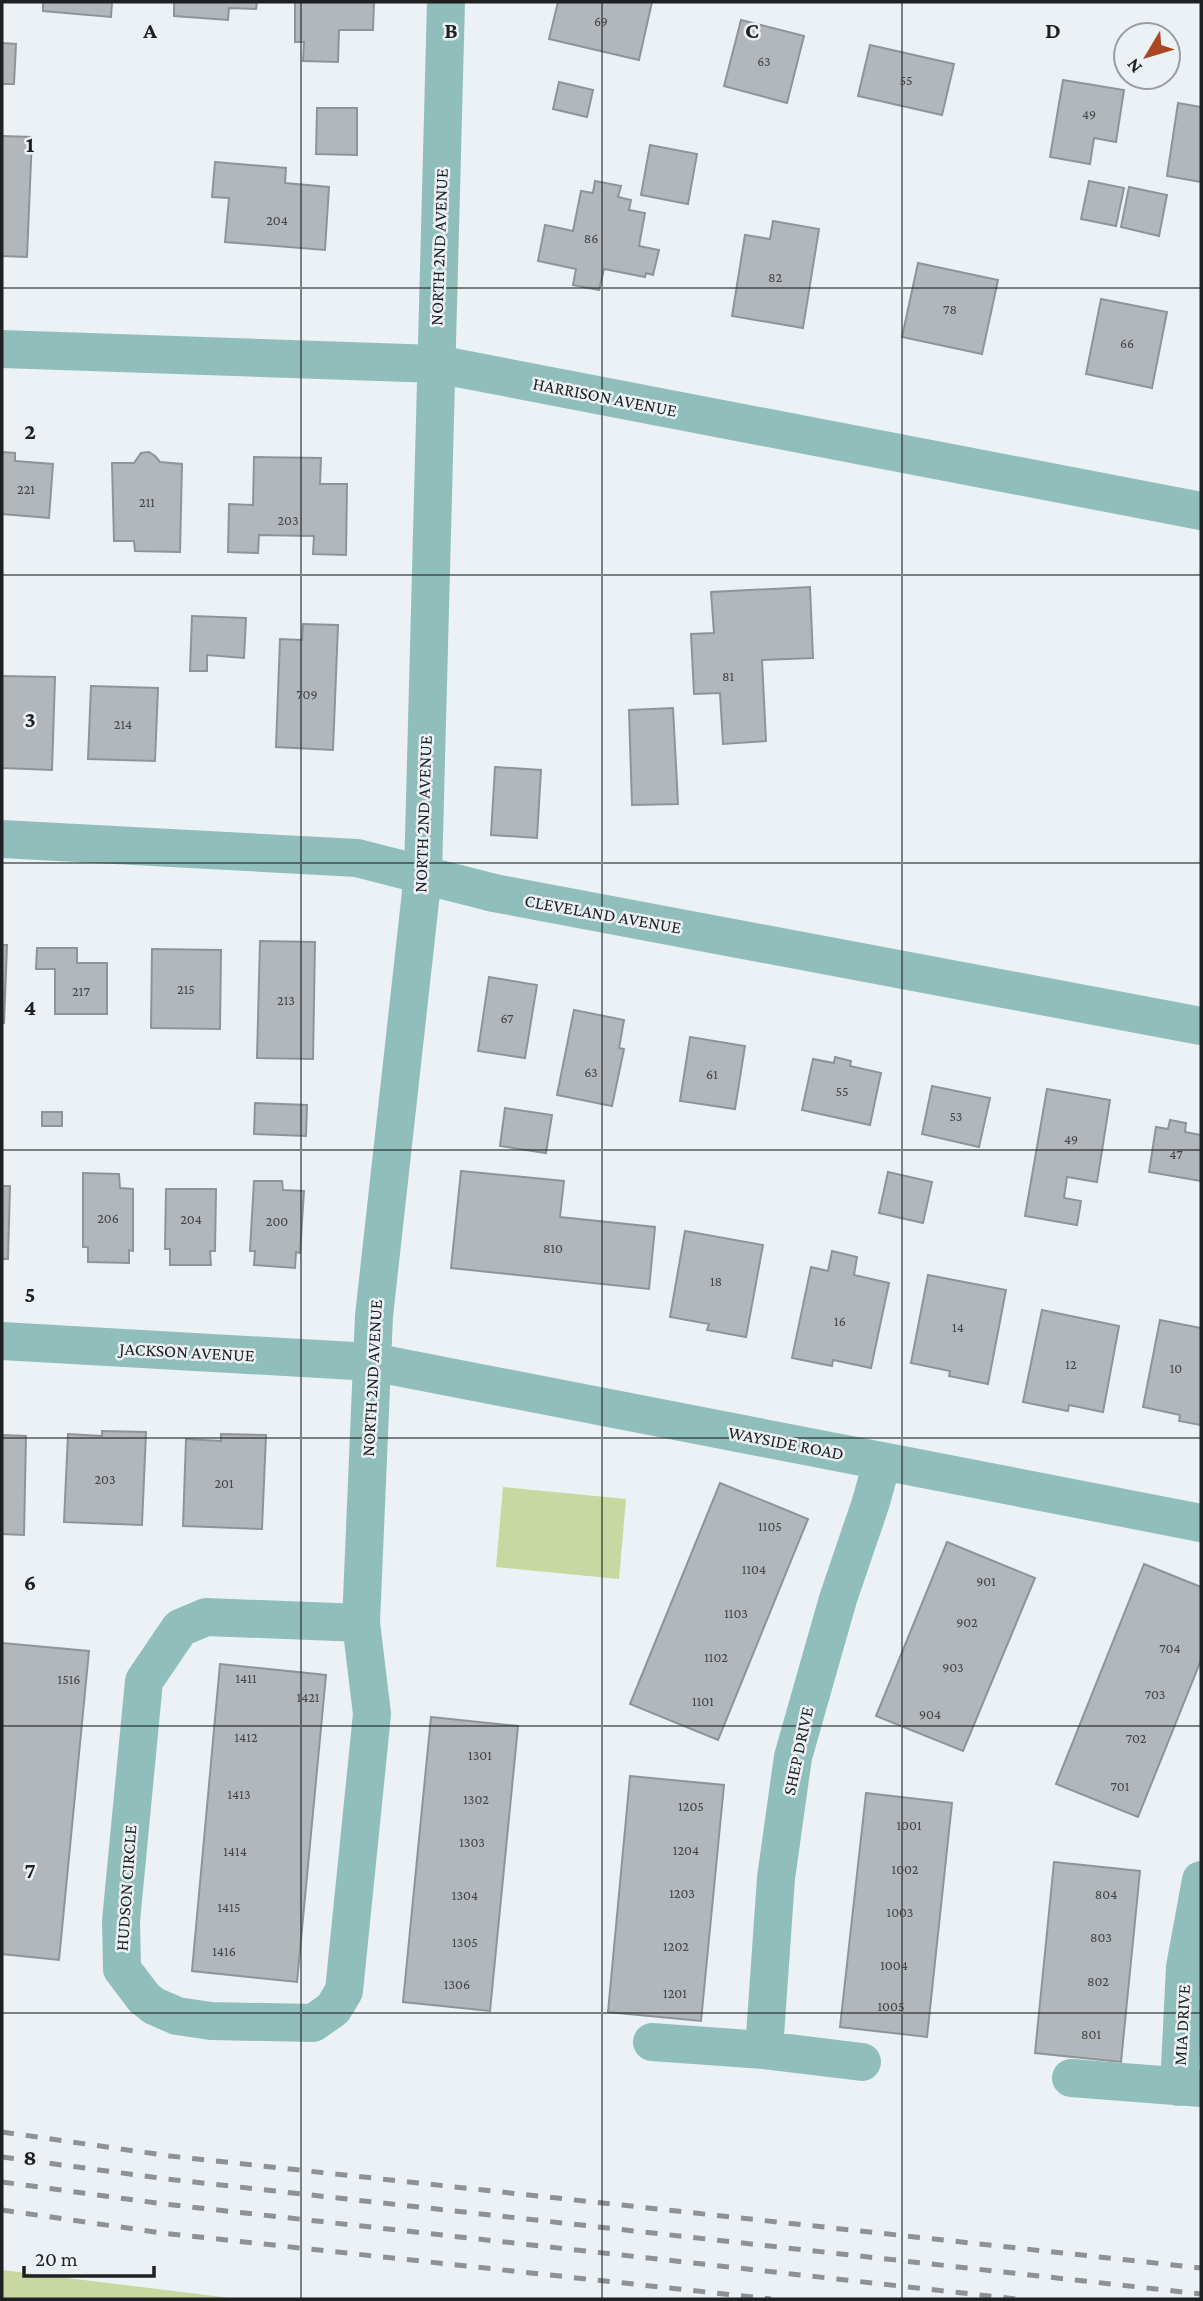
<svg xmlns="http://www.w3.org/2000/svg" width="1203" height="2301" font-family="'Crimson Pro',serif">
  <rect width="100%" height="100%" fill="#ecf1f5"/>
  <path fill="#c8d8a0" d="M 503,1487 L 626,1499 L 619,1579 L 496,1567 Z
    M 2,2270 L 239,2299 L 2,2299 Z"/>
  <path fill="#b2b7bb" stroke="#8f9498" stroke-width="2" d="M 43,2 L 112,2 L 111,17 L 43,11 Z
    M 174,2 L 257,2 L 256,9 L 229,8 L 228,20 L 174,16 Z
    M 295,2 L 374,2 L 373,30 L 339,30 L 338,62 L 303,61 L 304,42 L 295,42 Z
    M 558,2 L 652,2 L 639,60 L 549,39 Z
    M 741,20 L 804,36 L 787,103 L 724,86 Z
    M 2,43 L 16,44 L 14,84 L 2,84 Z
    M 870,45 L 954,64 L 942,115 L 858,96 Z
    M 1063,80 L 1124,90 L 1116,142 L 1094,138 L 1090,164 L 1050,157 Z
    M 559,82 L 593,90 L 587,117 L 553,109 Z
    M 1178,103 L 1201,107 L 1201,182 L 1167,176 Z
    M 317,108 L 357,108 L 357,155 L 316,154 Z
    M 2,136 L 32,137 L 27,257 L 2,256 Z
    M 650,145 L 697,154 L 688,204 L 641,195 Z
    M 215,162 L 286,168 L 285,183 L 329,187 L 325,250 L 225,242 L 229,198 L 212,197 Z
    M 595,181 L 621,186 L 618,197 L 631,200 L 629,210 L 645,213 L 639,246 L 659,250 L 653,275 L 646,273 L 645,277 L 604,269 L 599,290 L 573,285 L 576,269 L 538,261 L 545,225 L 573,231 L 581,191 L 593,193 Z
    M 1089,181 L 1124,188 L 1116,226 L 1081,219 Z
    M 1129,187 L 1167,195 L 1159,236 L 1121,227 Z
    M 773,221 L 819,229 L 803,328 L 732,316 L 745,235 L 770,239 Z
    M 918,263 L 998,280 L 982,354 L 902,337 Z
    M 1101,299 L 1167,312 L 1152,388 L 1086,374 Z
    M 2,452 L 15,453 L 15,461 L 53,464 L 49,518 L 2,514 Z
    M 149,452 L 155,456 L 160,462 L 182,464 L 180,552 L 135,551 L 134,541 L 114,541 L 112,463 L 134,463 L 141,453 Z
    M 254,457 L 321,458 L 320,484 L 347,484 L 346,555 L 313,554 L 314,536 L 259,535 L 258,553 L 228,552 L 229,504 L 253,505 Z
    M 810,587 L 813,658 L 762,660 L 766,741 L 723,744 L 720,693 L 694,694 L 691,634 L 714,633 L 711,592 Z
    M 192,616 L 246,618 L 244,658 L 207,655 L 207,671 L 190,671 Z
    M 303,624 L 338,625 L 333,750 L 276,747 L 280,639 L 302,640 Z
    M 2,676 L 55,677 L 52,770 L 2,768 Z
    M 91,686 L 158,688 L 155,761 L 88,759 Z
    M 673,708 L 678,804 L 632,805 L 629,710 Z
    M 495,767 L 541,770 L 537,838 L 491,835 Z
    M 260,941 L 315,942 L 313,1059 L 257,1058 Z
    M 2,945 L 7,945 L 4,1023 L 2,1023 Z
    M 37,948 L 77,948 L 77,963 L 107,963 L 107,1014 L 55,1014 L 55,969 L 36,969 Z
    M 152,949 L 221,950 L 220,1029 L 151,1028 Z
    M 489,977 L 537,985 L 525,1058 L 478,1051 Z
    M 574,1010 L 624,1020 L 619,1048 L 624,1049 L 612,1106 L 557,1095 Z
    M 690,1037 L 745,1046 L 735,1109 L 680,1101 Z
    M 835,1057 L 851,1061 L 850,1066 L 881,1073 L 870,1125 L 802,1110 L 813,1059 L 834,1063 Z
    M 932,1086 L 990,1098 L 979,1147 L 922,1134 Z
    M 1047,1089 L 1110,1100 L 1097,1182 L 1067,1177 L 1064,1198 L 1081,1201 L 1077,1225 L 1025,1216 Z
    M 255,1103 L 307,1105 L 306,1136 L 254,1134 Z
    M 505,1108 L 552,1115 L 546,1153 L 500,1146 Z
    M 42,1112 L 62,1112 L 62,1126 L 42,1126 Z
    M 1170,1120 L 1186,1123 L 1185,1132 L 1201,1135 L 1201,1181 L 1149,1172 L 1156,1127 L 1168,1129 Z
    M 461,1171 L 564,1181 L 560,1217 L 655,1227 L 649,1289 L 451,1268 Z
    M 888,1172 L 932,1182 L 923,1223 L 879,1213 Z
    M 83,1173 L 119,1174 L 120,1188 L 133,1189 L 133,1251 L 129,1250 L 129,1263 L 88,1262 L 88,1247 L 83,1247 Z
    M 254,1181 L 282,1181 L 283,1190 L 304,1191 L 300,1253 L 296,1252 L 295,1268 L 254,1265 L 255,1251 L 250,1251 Z
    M 2,1186 L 10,1186 L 8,1259 L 2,1259 Z
    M 166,1189 L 216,1189 L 215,1251 L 210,1251 L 211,1265 L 170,1265 L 170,1249 L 165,1249 Z
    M 685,1231 L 763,1245 L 746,1337 L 707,1330 L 709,1324 L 670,1317 Z
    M 832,1251 L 857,1257 L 854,1275 L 889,1283 L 871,1368 L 833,1360 L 832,1366 L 792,1358 L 811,1267 L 828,1271 Z
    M 928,1275 L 1006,1290 L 988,1384 L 949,1376 L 950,1371 L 911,1363 Z
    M 1042,1310 L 1119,1326 L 1103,1412 L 1069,1405 L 1068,1411 L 1023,1402 Z
    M 1160,1320 L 1201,1328 L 1201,1425 L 1179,1421 L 1180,1415 L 1143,1407 Z
    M 102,1431 L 146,1432 L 142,1525 L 64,1522 L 68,1434 L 102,1436 Z
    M 221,1434 L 266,1435 L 262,1529 L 183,1526 L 186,1439 L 221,1441 Z
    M 2,1435 L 26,1436 L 24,1535 L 2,1534 Z
    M 720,1483 L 808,1519 L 718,1740 L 630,1704 Z
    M 947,1542 L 1035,1578 L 963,1751 L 876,1716 Z
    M 1144,1564 L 1201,1587 L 1201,1660 L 1138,1817 L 1056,1784 Z
    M 2,1643 L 89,1651 L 59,1960 L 2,1954 Z
    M 220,1664 L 326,1675 L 297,1982 L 192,1971 Z
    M 431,1717 L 518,1726 L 490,2011 L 403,2002 Z
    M 630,1776 L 724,1785 L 701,2021 L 608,2012 Z
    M 866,1793 L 952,1803 L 927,2037 L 840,2027 Z
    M 1054,1862 L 1140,1871 L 1121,2062 L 1035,2053 Z"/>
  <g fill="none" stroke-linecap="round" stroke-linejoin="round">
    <path stroke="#90bfbb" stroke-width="38" d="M 2,349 L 436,364 L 1201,511
      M 2,839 L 357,858 L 494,893 L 1201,1026
      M 2,1341 L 372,1362 L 1201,1523
      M 361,1623 L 206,1617 L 180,1628 L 144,1681 L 121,1921 L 122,1969 L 144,1998 L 154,2006 L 177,2016 L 211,2021 L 313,2023 L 333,2009 L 344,1991 L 372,1714 L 361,1623 L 374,1316 L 423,874 L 446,2
      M 652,2042 L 764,2050 L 862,2062
      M 764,2050 L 776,1878 L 793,1757 L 838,1599 L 871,1502 L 882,1462
      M 1071,2078 L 1201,2088
      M 1179,2087 L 1185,1967 L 1201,1880"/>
    <path stroke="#8e9294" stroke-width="5" stroke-dasharray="12 12" stroke-linecap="butt" d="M 2,2132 L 170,2156 L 1201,2268
      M 2,2157 L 167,2179 L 1201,2294
      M 2,2182 L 164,2204 L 1016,2299
      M 2,2210 L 162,2233 L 771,2299"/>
  </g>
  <path fill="none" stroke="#1e2021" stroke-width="2" stroke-opacity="0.55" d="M 301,2 L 301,2299M 602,2 L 602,2299M 902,2 L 902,2299M 2,288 L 1201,288M 2,575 L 1201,575M 2,863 L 1201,863M 2,1150 L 1201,1150M 2,1438 L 1201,1438M 2,1726 L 1201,1726M 2,2013 L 1201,2013"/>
  <g text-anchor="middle" stroke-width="5" stroke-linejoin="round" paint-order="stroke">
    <g font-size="14" fill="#434648">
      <text x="601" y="26">69</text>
      <text x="764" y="66">63</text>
      <text x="906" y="85">55</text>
      <text x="1089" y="119">49</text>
      <text x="277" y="225">204</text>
      <text x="591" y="243">86</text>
      <text x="775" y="282">82</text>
      <text x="950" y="314">78</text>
      <text x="1127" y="348">66</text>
      <text x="26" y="494">221</text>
      <text x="147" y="507">211</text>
      <text x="288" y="525">203</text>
      <text x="728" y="681">81</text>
      <text x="307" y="699">709</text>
      <text x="123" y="729">214</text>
      <text x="186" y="994">215</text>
      <text x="81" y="996">217</text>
      <text x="286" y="1005">213</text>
      <text x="507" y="1023">67</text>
      <text x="591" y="1077">63</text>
      <text x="712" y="1079">61</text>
      <text x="842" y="1096">55</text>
      <text x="956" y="1121">53</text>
      <text x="1071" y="1144">49</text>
      <text x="1176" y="1159">47</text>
      <text x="108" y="1223">206</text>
      <text x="191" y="1224">204</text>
      <text x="277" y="1226">200</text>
      <text x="553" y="1253">810</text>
      <text x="716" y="1286">18</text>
      <text x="840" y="1326">16</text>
      <text x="958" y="1332">14</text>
      <text x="1071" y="1369">12</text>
      <text x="1176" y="1373">10</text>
      <text x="105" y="1484">203</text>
      <text x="224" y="1488">201</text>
      <text x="770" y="1531">1105</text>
      <text x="754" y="1574">1104</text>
      <text x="986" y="1586">901</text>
      <text x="736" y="1618">1103</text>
      <text x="967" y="1627">902</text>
      <text x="1170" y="1653">704</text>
      <text x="716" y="1662">1102</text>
      <text x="953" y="1672">903</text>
      <text x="246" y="1683">1411</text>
      <text x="69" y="1684">1516</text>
      <text x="1155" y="1699">703</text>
      <text x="308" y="1702">1421</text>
      <text x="703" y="1706">1101</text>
      <text x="930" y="1719">904</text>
      <text x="246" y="1742">1412</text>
      <text x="1136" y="1743">702</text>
      <text x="480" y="1760">1301</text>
      <text x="1120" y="1791">701</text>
      <text x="239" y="1799">1413</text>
      <text x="476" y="1804">1302</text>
      <text x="691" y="1811">1205</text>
      <text x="909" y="1830">1001</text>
      <text x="472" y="1847">1303</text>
      <text x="686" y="1855">1204</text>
      <text x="235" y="1856">1414</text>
      <text x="905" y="1874">1002</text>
      <text x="682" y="1898">1203</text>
      <text x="1106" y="1899">804</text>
      <text x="465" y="1900">1304</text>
      <text x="229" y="1912">1415</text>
      <text x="900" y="1917">1003</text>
      <text x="1101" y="1942">803</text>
      <text x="465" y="1947">1305</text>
      <text x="676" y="1951">1202</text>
      <text x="224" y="1956">1416</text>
      <text x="894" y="1970">1004</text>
      <text x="1098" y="1986">802</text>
      <text x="457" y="1989">1306</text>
      <text x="675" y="1998">1201</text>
      <text x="891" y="2011">1005</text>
      <text x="1091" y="2039">801</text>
    </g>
    <g font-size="18" fill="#1e2021" stroke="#ecf1f5">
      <text transform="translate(439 247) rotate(-88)" y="6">NORTH 2ND AVENUE</text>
      <text transform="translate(605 397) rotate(11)" y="6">HARRISON AVENUE</text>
      <text transform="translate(423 814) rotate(-88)" y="6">NORTH 2ND AVENUE</text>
      <text transform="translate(603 914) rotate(10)" y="6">CLEVELAND AVENUE</text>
      <text transform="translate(187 1352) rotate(3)" y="6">JACKSON AVENUE</text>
      <text transform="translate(372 1378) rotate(-87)" y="6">NORTH 2ND AVENUE</text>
      <text transform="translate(786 1443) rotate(11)" y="6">WAYSIDE ROAD</text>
      <text transform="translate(798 1751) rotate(-78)" y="6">SHEP DRIVE</text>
      <text transform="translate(126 1888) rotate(-86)" y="6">HUDSON CIRCLE</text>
      <text transform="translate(1182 2025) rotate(-87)" y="6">MIA DRIVE</text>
    </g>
  </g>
  <g font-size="23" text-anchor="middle" font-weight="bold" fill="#1e2021" stroke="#ecf1f5" stroke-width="5" stroke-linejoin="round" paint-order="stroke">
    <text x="150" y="38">A</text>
    <text x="451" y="38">B</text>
    <text x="752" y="38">C</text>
    <text x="1053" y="38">D</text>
    <text x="30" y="152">1</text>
    <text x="30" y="439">2</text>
    <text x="30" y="727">3</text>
    <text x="30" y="1015">4</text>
    <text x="30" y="1302">5</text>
    <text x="30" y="1590">6</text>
    <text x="30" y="1878">7</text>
    <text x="30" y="2165">8</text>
  </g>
  <rect width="1203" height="2301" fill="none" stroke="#1e2021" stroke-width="7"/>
  <g transform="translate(1147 56) rotate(232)"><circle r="33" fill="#ecf1f5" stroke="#9a9da0" stroke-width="2"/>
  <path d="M0-5L12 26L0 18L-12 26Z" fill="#ac4521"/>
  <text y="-10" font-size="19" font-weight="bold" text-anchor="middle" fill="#1e2021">N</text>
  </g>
  <path d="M24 2266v10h130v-10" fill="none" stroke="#1e2021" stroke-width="3.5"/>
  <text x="35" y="2266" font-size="21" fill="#1e2021" stroke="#ecf1f5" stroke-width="5" paint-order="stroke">20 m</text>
</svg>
